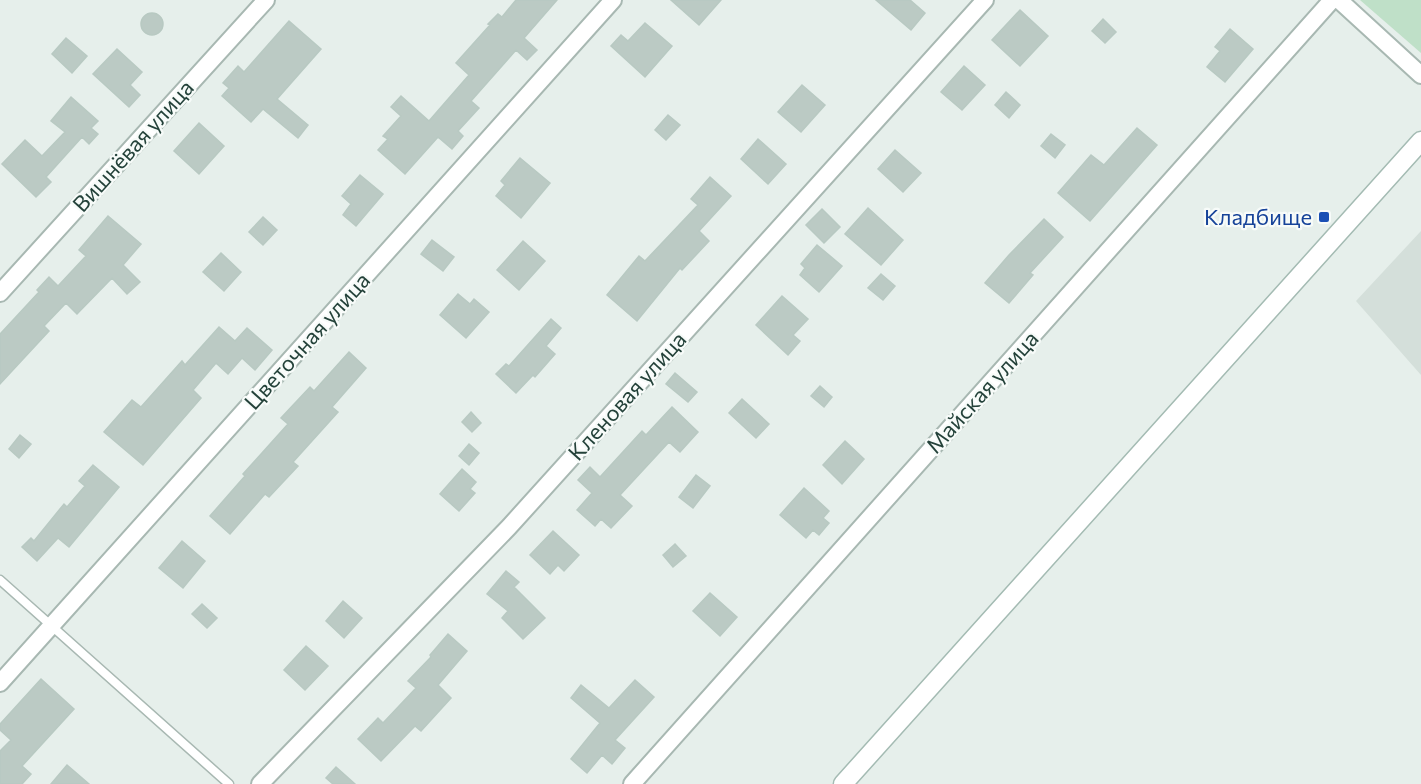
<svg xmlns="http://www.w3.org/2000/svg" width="1421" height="784" font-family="Commissioner,sans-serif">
  <rect width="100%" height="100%" fill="#e6efeb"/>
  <path fill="#d4dfda" d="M 1421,231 L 1421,375 L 1356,301 Z"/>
  <path fill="#bfe0c8" d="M 1360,0 L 1421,0 L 1421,53 Z"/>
  <path fill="#bbcac4" stroke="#b8c9c2" stroke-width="1.5" d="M 516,0 L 557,0 L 524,38 L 537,50 L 527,60 L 516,50 L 471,101 L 479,108 L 458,131 L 463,136 L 452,149 L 438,137 L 405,174 L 378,150 L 388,139 L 383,136 L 401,116 L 391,107 L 401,96 L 429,121 L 469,75 L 456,63 L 490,25 L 488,24 L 498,14 L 502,17 Z
    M 671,0 L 721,0 L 699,25 Z
    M 876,0 L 910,0 L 925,13 L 911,30 Z
    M 1020,10 L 1048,36 L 1020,66 L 992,40 Z
    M141 24a11 11 0 1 1 22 0a11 11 0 1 1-22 0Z
    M 1103,19 L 1116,32 L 1105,43 L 1092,31 Z
    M 289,21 L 321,49 L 277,99 L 308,125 L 298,138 L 263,109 L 251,122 L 222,96 L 229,88 L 223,83 L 238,66 L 244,72 Z
    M 645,23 L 672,46 L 645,77 L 611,46 L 621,35 L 628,41 Z
    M 1230,29 L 1253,49 L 1225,82 L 1207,67 L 1220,51 L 1215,47 Z
    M 66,38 L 87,56 L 72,73 L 52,54 Z
    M 117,49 L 142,72 L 130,85 L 140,95 L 129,107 L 93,74 Z
    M 964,66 L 985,85 L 962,110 L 941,92 Z
    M 802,85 L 825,105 L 801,132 L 778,112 Z
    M 1006,92 L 1020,105 L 1009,118 L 995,105 Z
    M 71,97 L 98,121 L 91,128 L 98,134 L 89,144 L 82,137 L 46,177 L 51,182 L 36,197 L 2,164 L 25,140 L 42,156 L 65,132 L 51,121 Z
    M 668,115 L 680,125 L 666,140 L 655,130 Z
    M 199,123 L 224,146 L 199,174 L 174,151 Z
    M 1137,128 L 1157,145 L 1090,221 L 1058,193 L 1091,155 L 1104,165 Z
    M 1051,134 L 1065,145 L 1055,158 L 1041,146 Z
    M 758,139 L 786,164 L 768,184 L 741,159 Z
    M 895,150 L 921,173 L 903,192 L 878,169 Z
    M 520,158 L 550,183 L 521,218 L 496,196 L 505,185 L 501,181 Z
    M 360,175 L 383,194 L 356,226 L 343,215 L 351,204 L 342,196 Z
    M 710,177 L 731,196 L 699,231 L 709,241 L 682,270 L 680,268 L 637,321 L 607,295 L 639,256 L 645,261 L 698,205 L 691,199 Z
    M 868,208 L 903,240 L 881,265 L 845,234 Z
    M 822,209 L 840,227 L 824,243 L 806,225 Z
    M 108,216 L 141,244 L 123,265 L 140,282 L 127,294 L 112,278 L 77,314 L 66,303 L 44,326 L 49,331 L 0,384 L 0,334 L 39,292 L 37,290 L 49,277 L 58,286 L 86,256 L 79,250 Z
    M 263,217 L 277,230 L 263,245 L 249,232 Z
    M 1044,219 L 1063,237 L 1030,273 L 1033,275 L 1009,303 L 985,283 L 1009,255 Z
    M 432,240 L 454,257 L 443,271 L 421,254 Z
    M 523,241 L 545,261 L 519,290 L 497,270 Z
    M 817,245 L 842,266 L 819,292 L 800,275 L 805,268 L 801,264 Z
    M 221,253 L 241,272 L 224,291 L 203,272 Z
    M 881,274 L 895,286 L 883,300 L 868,288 Z
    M 458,294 L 470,304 L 474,299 L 489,312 L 466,338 L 440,315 Z
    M 782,296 L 808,319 L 793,335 L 800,341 L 788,355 L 756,325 Z
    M 551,319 L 561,328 L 546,346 L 555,354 L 535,377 L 533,375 L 516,393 L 496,374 L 506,364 L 509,366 Z
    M 219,327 L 235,341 L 247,328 L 272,350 L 255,370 L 242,358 L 228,374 L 216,363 L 193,390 L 201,398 L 143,465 L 104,432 L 132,400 L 141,407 L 182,361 L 185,365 Z
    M 349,352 L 366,368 L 332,407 L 338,412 L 293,462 L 298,466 L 269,497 L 265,494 L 230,534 L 210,516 L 245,476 L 243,474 L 288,424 L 281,418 L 310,387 L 314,391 Z
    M 675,373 L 697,392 L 688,402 L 666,384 Z
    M 820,386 L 832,397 L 824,407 L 811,396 Z
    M 742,399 L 769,424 L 756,438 L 729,413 Z
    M 672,407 L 698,432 L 680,452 L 669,442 L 620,495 L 632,506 L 611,528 L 601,519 L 595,526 L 577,510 L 592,493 L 578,480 L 590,467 L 600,477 L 642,431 L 646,435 Z
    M 471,412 L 481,423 L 472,432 L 462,422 Z
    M 20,435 L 31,444 L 19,458 L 9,449 Z
    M 845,441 L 864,459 L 842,484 L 823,465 Z
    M 469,444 L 479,453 L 469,465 L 459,456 Z
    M 93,465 L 119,487 L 69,547 L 58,538 L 37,561 L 22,547 L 31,538 L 34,541 L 64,504 L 67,507 L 85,486 L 79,481 Z
    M 462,469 L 476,482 L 470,489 L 475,493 L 459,511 L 440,494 Z
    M 696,475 L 710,486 L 693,508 L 679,497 Z
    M 804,488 L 829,511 L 823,518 L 829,523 L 819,535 L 813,530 L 806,538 L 780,515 Z
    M 553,531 L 579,555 L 564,571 L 558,565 L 550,574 L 530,555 Z
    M 182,541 L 205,561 L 183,588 L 159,568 Z
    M 675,544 L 686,556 L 673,567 L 663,555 Z
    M 506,571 L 519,582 L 514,587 L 545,618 L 523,639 L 502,618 L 508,611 L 487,594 Z
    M 710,593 L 737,617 L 720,636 L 693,611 Z
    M 343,601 L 362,618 L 344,638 L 326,621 Z
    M 202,604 L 217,618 L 207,628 L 192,614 Z
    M 448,634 L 467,651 L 438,685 L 451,698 L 421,731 L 415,726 L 381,761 L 358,739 L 378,718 L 383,723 L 416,688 L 408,681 L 431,657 L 430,655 Z
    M 306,646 L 328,666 L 305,690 L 284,670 Z
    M 41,679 L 74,709 L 22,766 L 31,774 L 22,784 L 0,784 L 0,751 L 11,740 L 0,730 L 0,724 Z
    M 635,680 L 654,697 L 615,740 L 625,748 L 612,764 L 602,755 L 587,773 L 571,759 L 600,723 L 571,698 L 581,685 L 609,708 Z
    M 67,765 L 89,784 L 51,784 Z
    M 336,767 L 355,784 L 333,784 L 326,778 Z"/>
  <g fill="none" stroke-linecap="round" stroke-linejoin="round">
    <g stroke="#a8b8b2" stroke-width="11">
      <path id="service" d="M 0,580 L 229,784"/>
    </g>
    <g stroke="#a8b8b2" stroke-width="20">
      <path id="minor" d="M 1339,0 L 1421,75
        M 0,293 L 266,0
        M 0,683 L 613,0
        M 260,784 L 509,527 L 985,0
        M 632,784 L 1332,0"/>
    </g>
    <g stroke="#a4bbb3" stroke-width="21">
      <path id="secondary" d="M 843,784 L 1421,141"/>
    </g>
    <use href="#service" stroke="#fff" stroke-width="8"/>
    <use href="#minor" stroke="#fff" stroke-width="16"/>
    <use href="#secondary" stroke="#fff" stroke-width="18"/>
  </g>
  <rect fill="#1a4fb4" stroke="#f7fbf9" stroke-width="2" x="1318" y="211" width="12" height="12" rx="3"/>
  <g text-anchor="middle" stroke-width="4.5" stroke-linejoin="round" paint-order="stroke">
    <g font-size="22" fill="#24423a" stroke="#f7fbf9">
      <text transform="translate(133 146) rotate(-48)" y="8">Вишнёвая улица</text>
      <text transform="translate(307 341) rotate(-48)" y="8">Цветочная улица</text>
      <text transform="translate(982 392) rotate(-48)" y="8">Майская улица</text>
      <text transform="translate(627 396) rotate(-48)" y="8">Кленовая улица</text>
    </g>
    <g font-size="22" fill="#164399" stroke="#f7fbf9" text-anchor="end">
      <text x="1312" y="225">Кладбище</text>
    </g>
  </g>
</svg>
